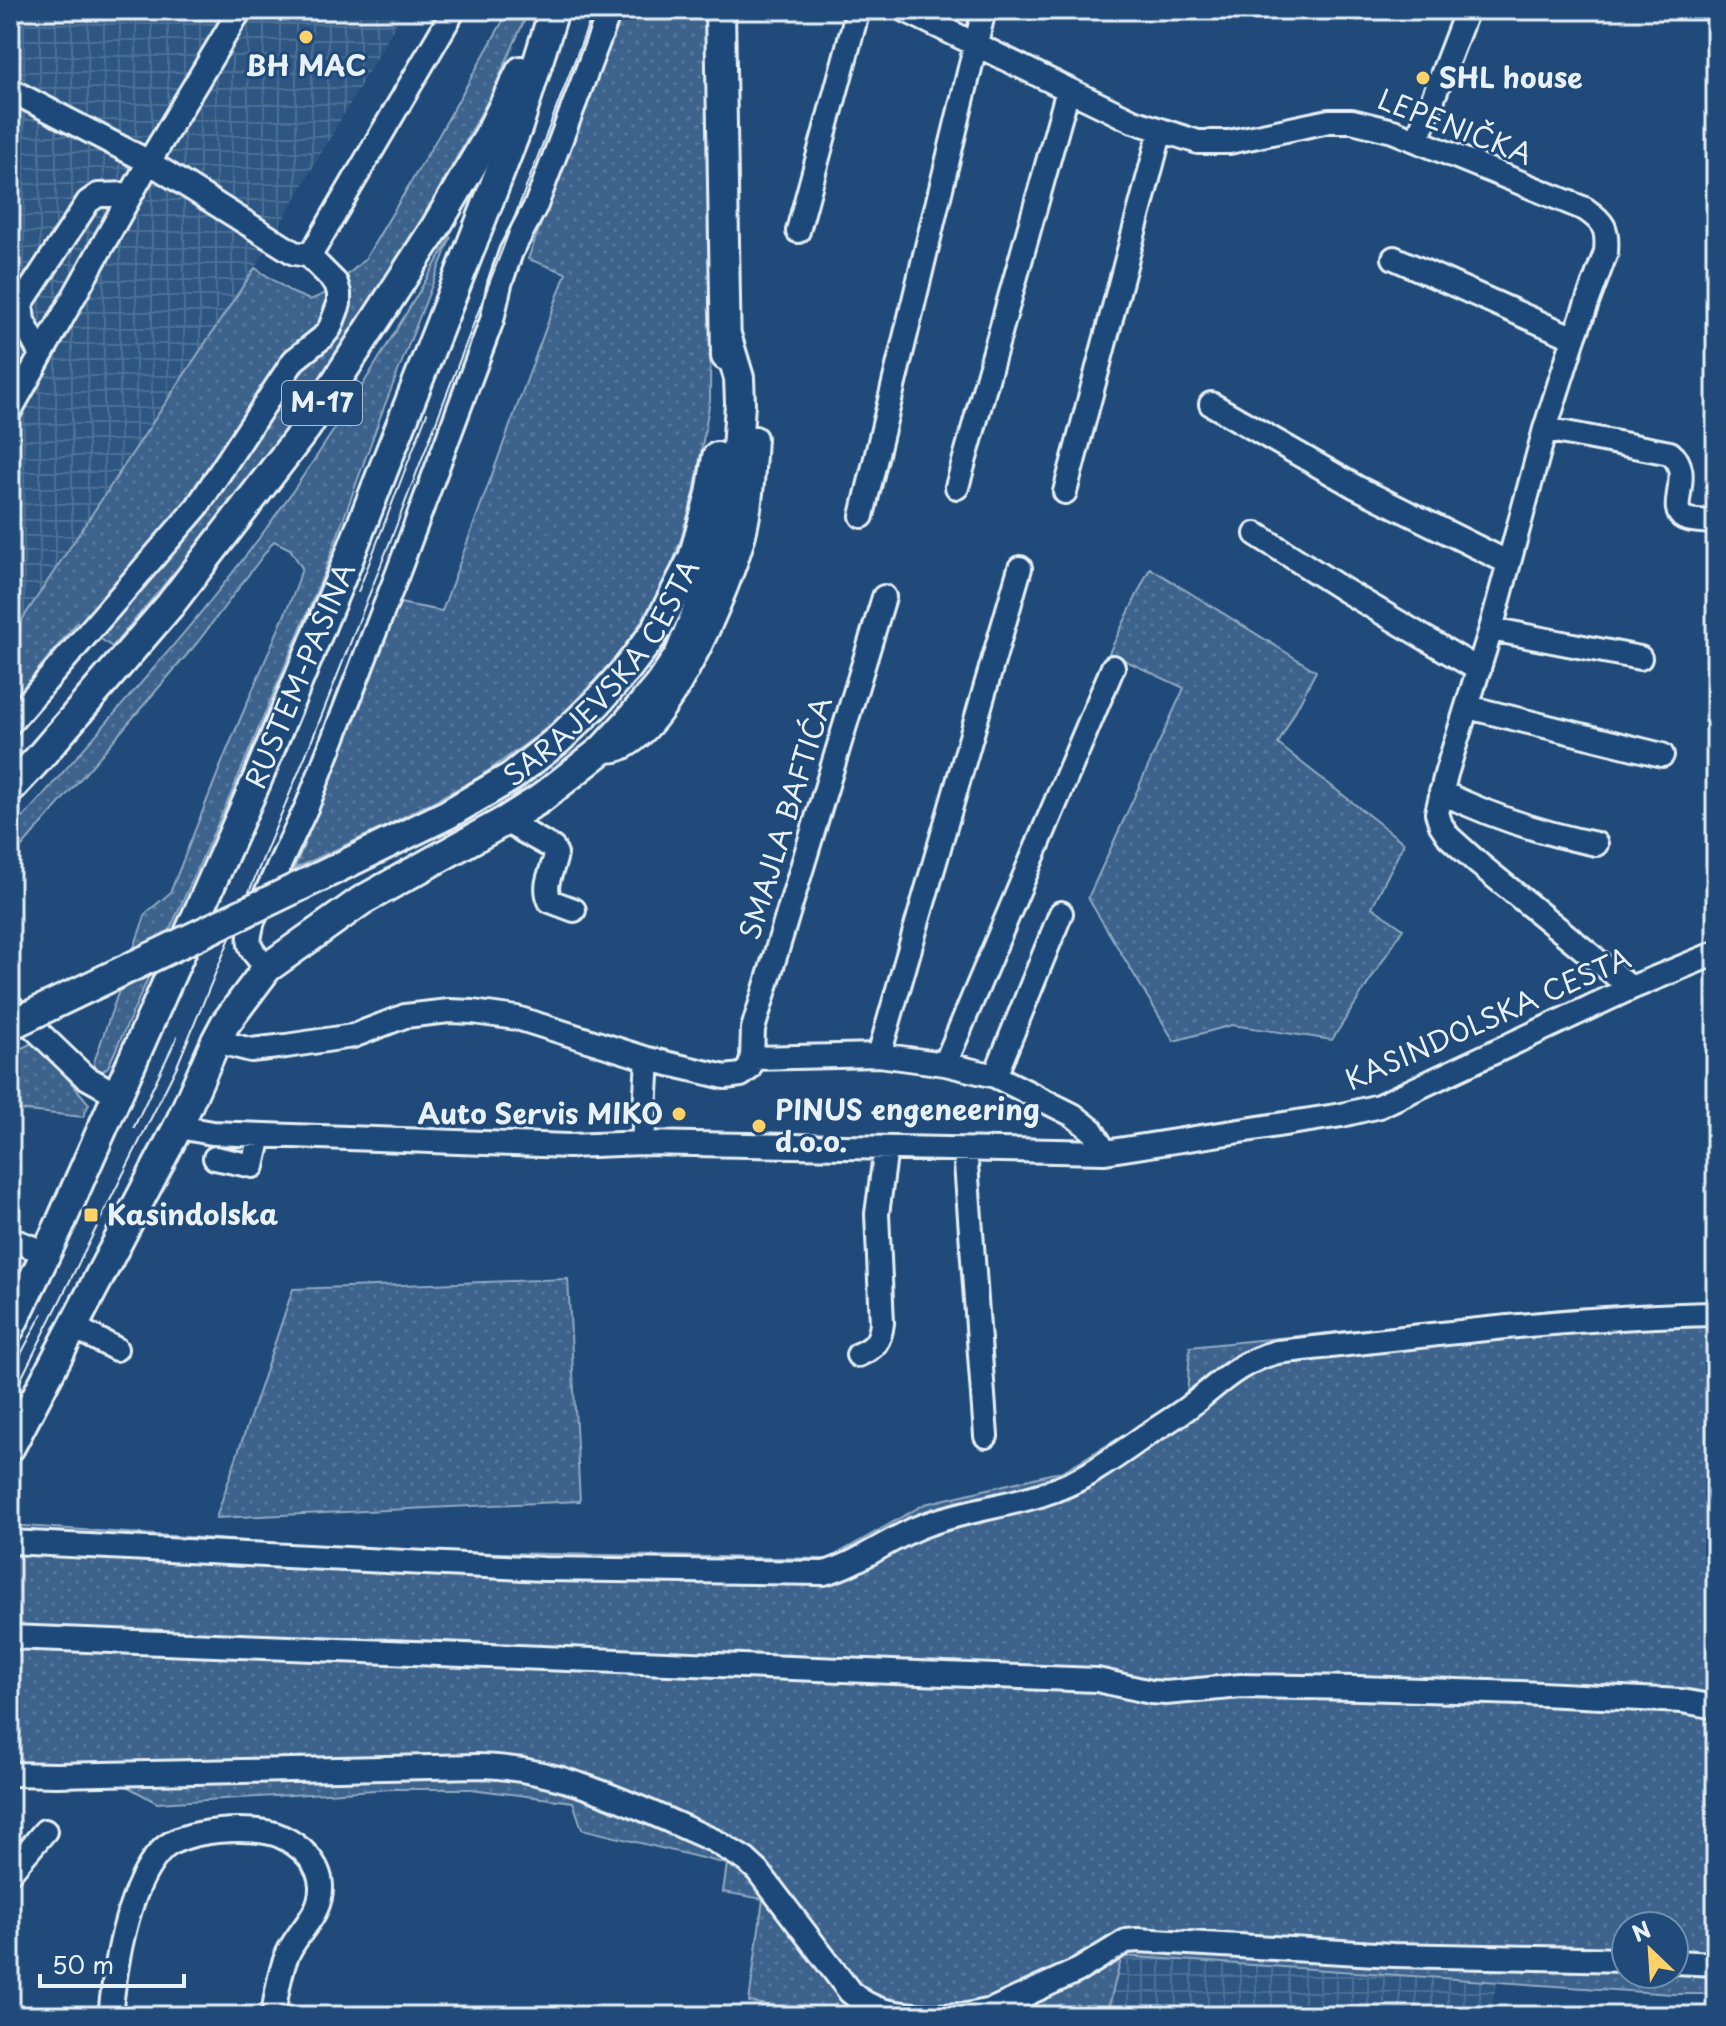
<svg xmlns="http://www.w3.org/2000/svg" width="1726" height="2026" font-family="'Playpen Sans',sans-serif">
  <defs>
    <pattern id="industrial-grid" width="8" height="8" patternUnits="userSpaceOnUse" patternTransform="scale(2)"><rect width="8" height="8" fill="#2e5683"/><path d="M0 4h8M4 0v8" fill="none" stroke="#4c6f95"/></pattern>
    <pattern id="grass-dots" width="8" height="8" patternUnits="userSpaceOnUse" patternTransform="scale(2)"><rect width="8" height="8" fill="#3c628c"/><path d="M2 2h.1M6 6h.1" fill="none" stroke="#58799d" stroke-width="1.8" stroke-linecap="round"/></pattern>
  </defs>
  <rect width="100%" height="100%" fill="#1f4a7a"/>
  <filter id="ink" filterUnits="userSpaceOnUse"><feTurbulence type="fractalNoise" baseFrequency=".0125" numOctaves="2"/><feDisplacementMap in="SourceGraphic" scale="16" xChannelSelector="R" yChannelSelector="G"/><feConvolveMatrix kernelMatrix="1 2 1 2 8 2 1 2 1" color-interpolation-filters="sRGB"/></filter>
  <g filter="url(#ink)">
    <path fill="url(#industrial-grid)" d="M 10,10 L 404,10 L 255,268 L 10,638 Z
      M 1122,1956 L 1497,1982 L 1490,2016 L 1106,2016 Z"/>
    <path fill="url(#grass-dots)" stroke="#92aac2" stroke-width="2" d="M 509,10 L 529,10 L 491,95 L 367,320 L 307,409 L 230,506 L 112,647 L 77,622 L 10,704 L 10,638 L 255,268 L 293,293 L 310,300 L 329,292 L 365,259 L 439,135 Z
      M 620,10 L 705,10 L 711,271 L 710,400 L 694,493 L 682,536 L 668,576 L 633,635 L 615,659 L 564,713 L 538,735 L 478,778 L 382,828 L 294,869 L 363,700 L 399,603 L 442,611 L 566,273 L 528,259 Z
      M 451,237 L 381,415 L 324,573 L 232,792 L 108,1067 L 101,1072 L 96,1071 L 94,1062 L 146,913 L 170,893 L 225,755 L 296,588 L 302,568 L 290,549 L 274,541 L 197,643 L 10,861 L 10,833 C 96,733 187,636 265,530 C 334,436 393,337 451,237 Z
      M 1150,568 L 1316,671 L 1278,744 L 1404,843 L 1372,907 L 1403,929 L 1332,1040 L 1232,1025 L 1174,1041 L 1088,898 L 1184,688 L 1109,653 Z
      M 32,1043 L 58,1067 L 89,1104 L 83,1117 L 10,1109 L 10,1054 Z
      M 568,1279 L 580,1501 L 216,1518 L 293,1289 Z
      M 1716,1301 L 1716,1309 L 1273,1348 L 1077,1475 L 833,1564 L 579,1566 L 10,1536 L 10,1525 L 392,1551 L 828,1559 L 925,1504 L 1063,1471 L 1187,1398 L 1190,1347 L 1571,1308 Z
      M 1716,1318 L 1716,1702 L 1179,1687 L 10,1632 L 10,1550 L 797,1577 L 914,1534 L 1025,1504 L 1269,1360 Z
      M 10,1642 L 1253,1691 L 1716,1713 L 1716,1960 L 1674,1957 L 1674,1926 L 1626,1926 L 1626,1955 L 1136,1933 L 1069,1968 L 961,2011 L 867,1999 L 773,1882 L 573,1778 L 10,1770 Z
      M 478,1771 L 569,1787 L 734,1858 L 878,2016 L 836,2016 L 749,2002 L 763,1899 L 723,1892 L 727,1864 L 582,1829 L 573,1802 L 471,1789 L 393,1789 L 157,1803 L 119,1782 Z
      M 1131,1947 L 1626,1965 L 1626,1974 L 1674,1974 L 1674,1967 L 1716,1970 L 1716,1994 L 1672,1994 L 1122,1956 L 1106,2016 L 988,2016 Z"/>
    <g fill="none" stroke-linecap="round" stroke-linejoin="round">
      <g stroke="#e8f1f8" stroke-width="28">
        <path id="minor" d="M 905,10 L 1133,121 L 1198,142 L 1229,142 L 1329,121 L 1352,121 L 1393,131 L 1585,209 C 1604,222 1608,228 1606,252 L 1574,338 L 1545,429 L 1491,629 L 1446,774 L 1437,813 L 1441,825 L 1449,837 L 1479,864 L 1631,988
          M 10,90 L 149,162 L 294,253 L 308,255 L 314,249 L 454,10
          M 1417,140 L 1467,10
          M 798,231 L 858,10
          M 1394,258 L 1574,338
          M 41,355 L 23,321 L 21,304 L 88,202 L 98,195 L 131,194
          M 1211,404 L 1356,487 L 1509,563
          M 10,411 L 149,162 L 240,10
          M 1545,429 L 1670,453 C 1695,472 1666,509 1684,518 C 1692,522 1707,521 1716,522
          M 957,487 L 1068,90
          M 1065,492 L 1161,130
          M 862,516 L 984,10
          M 1256,534 L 1344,590 L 1479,670
          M 1491,629 L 1640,658
          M 1468,707 L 1662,755
          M 10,723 L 197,507 L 294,360 L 323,337 L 330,328 L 339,304 L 339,293 L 336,283 L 308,255
          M 602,750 C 660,765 735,575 745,530 C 752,500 753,468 755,438
          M 1441,792 C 1492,817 1541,833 1596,844
          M 505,821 L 553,848 L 556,854 C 553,872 542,883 550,901 L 574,910
          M 267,968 C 249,947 246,948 253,921 L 308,804 L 397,575 L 492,320 L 500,284 L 511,252 L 536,205 L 610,10
          M 10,1005 L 84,1076 L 118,1095
          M 216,1041 L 251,1050 L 286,1046 L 353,1036 L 405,1016 L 449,1011 L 473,1012 L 517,1018 L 648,1059 L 725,1077 L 741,1075 L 749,1069 L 752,1058 L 879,1055 L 945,1064 L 995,1076 L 1073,1115 L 1092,1130 L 1105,1152
          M 879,1055 L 1020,568
          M 752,1058 L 753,1029 L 884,597
          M 945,1064 L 1113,667
          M 995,1076 L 1061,913
          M 179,1125 L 190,1129 L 212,1133 L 569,1146 L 643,1143 L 1105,1152 L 1342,1115 L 1379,1106 L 1631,988 L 1716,953
          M 643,1143 L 648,1059
          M 965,1150 L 986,1436
          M 215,1158 L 253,1166 L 260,1135
          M 10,1239 L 47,1253
          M 74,1327 L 116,1349
          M 858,1355 C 875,1348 880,1341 882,1323 L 877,1214 L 886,1148
          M 10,1542 L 544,1569 L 824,1573 C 859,1564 888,1539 922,1526 C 977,1505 1038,1505 1090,1473 C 1108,1462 1127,1449 1145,1436 C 1160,1426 1176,1417 1190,1406 C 1220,1383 1239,1362 1277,1352 C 1423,1336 1569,1317 1716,1314
          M 10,1637 L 1097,1680 L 1151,1692 L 1166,1693 L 1241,1686 L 1358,1688 L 1521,1693 L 1682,1701 L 1716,1707
          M 10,1774 L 56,1775 L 477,1766 C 562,1767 639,1808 715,1841 L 746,1860 L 758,1871 L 850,1992 C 875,2014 899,2014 930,2016
          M 10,1872 L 45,1831
          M 1674,1962 L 1716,1964
          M 110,2016 C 115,1968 127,1884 163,1849 C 183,1829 255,1825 280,1836 C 300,1845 320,1863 321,1886 C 322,1913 300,1929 289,1951 C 280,1968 276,1997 273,2016
          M 936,2016 L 967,2015 L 992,2010 L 1079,1970 L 1126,1941 L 1138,1940 L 1393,1955 L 1626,1960"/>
      </g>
      <g stroke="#e8f1f8" stroke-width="34">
        <g id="major">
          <path d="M 720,10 L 726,356"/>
          <path d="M 10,789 L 38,759 L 170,605 L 306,428 L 435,228 L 486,141 L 521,71"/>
          <path id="s1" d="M 321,876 L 448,814 L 511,777 L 558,740 L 597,703 L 629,666 L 655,632 L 693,558 L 711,494 L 717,457"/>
          <path id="s2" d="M 10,1328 L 61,1222 L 257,780 L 344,570 L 518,126 L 554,10"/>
          <path d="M 10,1447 L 179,1125 L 216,1041 L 225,1024 L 267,968 L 361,901 L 505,821 L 540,799 L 602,750 L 628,722 L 659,685 L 679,656 L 710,580 L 720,546 L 728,513 L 737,451 L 740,403 L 739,378 L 727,338"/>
        </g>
      </g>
      <use href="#minor" stroke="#1f4a7a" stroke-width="22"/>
      <use href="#major" stroke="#1f4a7a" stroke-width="28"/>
      <path stroke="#e8f1f8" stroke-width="2" d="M 358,592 L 427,413
        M 134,1127 L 177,1037
        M 10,1375 L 42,1314
        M 10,1401 L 177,1066 L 314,735 L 395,529 L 594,10"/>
      <g stroke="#e8f1f8" stroke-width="34" stroke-linecap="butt">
        <path id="major-bridge" d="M 10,1025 L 321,876"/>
      </g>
      <use href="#major-bridge" stroke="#1f4a7a" stroke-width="28"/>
    </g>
  </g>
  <g fill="#ffd166" stroke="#1f4a7a" stroke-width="3">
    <circle cx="306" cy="37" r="8"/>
    <circle cx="1423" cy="78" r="8"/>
    <circle cx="679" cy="1114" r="8"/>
    <circle cx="759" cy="1126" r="8"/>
    <rect x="83" y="1207" width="16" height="16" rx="4"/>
  </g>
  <g text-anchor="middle" stroke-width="6" stroke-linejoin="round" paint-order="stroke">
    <rect fill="#1f4a7a" stroke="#acbfd2" stroke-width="2" x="282" y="381" width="80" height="44" rx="6"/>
    <g font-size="26" font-weight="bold" fill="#e8f1f8">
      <text x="322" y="412">M-17</text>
    </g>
    <g font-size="28" font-weight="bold" fill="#e8f1f8" stroke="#1f4a7a" text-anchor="start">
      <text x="306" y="76" text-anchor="middle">BH MAC</text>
      <text x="1439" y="88">SHL house</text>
      <text x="775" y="1120">PINUS engeneering<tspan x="775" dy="32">d.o.o.</tspan></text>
      <text x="663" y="1124" text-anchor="end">Auto Servis MIKO</text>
      <text x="107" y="1225">Kasindolska</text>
    </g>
    <g font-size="28" fill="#e8f1f8" stroke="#1f4a7a">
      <text transform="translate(1455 127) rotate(21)" y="10">LEPENIČKA</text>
      <text dy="10" stroke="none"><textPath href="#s1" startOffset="354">SARAJEVSKA CESTA</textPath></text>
      <text dy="10" stroke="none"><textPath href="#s2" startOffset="714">RUSTEM-PAŠINA</textPath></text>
      <text transform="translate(786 818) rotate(-73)" y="10">SMAJLA BAFTIĆA</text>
      <text transform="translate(1488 1019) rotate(-24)" y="10">KASINDOLSKA CESTA</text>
    </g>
  </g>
  <rect width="1726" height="2026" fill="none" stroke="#1f4a7a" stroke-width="40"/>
  <rect x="20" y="20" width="1686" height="1986" fill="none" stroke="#e8f1f8" stroke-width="3" filter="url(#ink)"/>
  <g transform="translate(1650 1950) rotate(335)"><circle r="38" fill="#1f4a7a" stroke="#6f8dac" stroke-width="2"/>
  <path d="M0-6L14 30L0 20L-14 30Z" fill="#ffd166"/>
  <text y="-12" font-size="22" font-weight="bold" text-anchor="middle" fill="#e8f1f8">N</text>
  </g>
  <path d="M40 1974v12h144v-12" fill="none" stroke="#e8f1f8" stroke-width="4"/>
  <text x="52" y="1974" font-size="24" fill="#e8f1f8" stroke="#1f4a7a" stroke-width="6" paint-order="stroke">50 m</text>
</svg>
